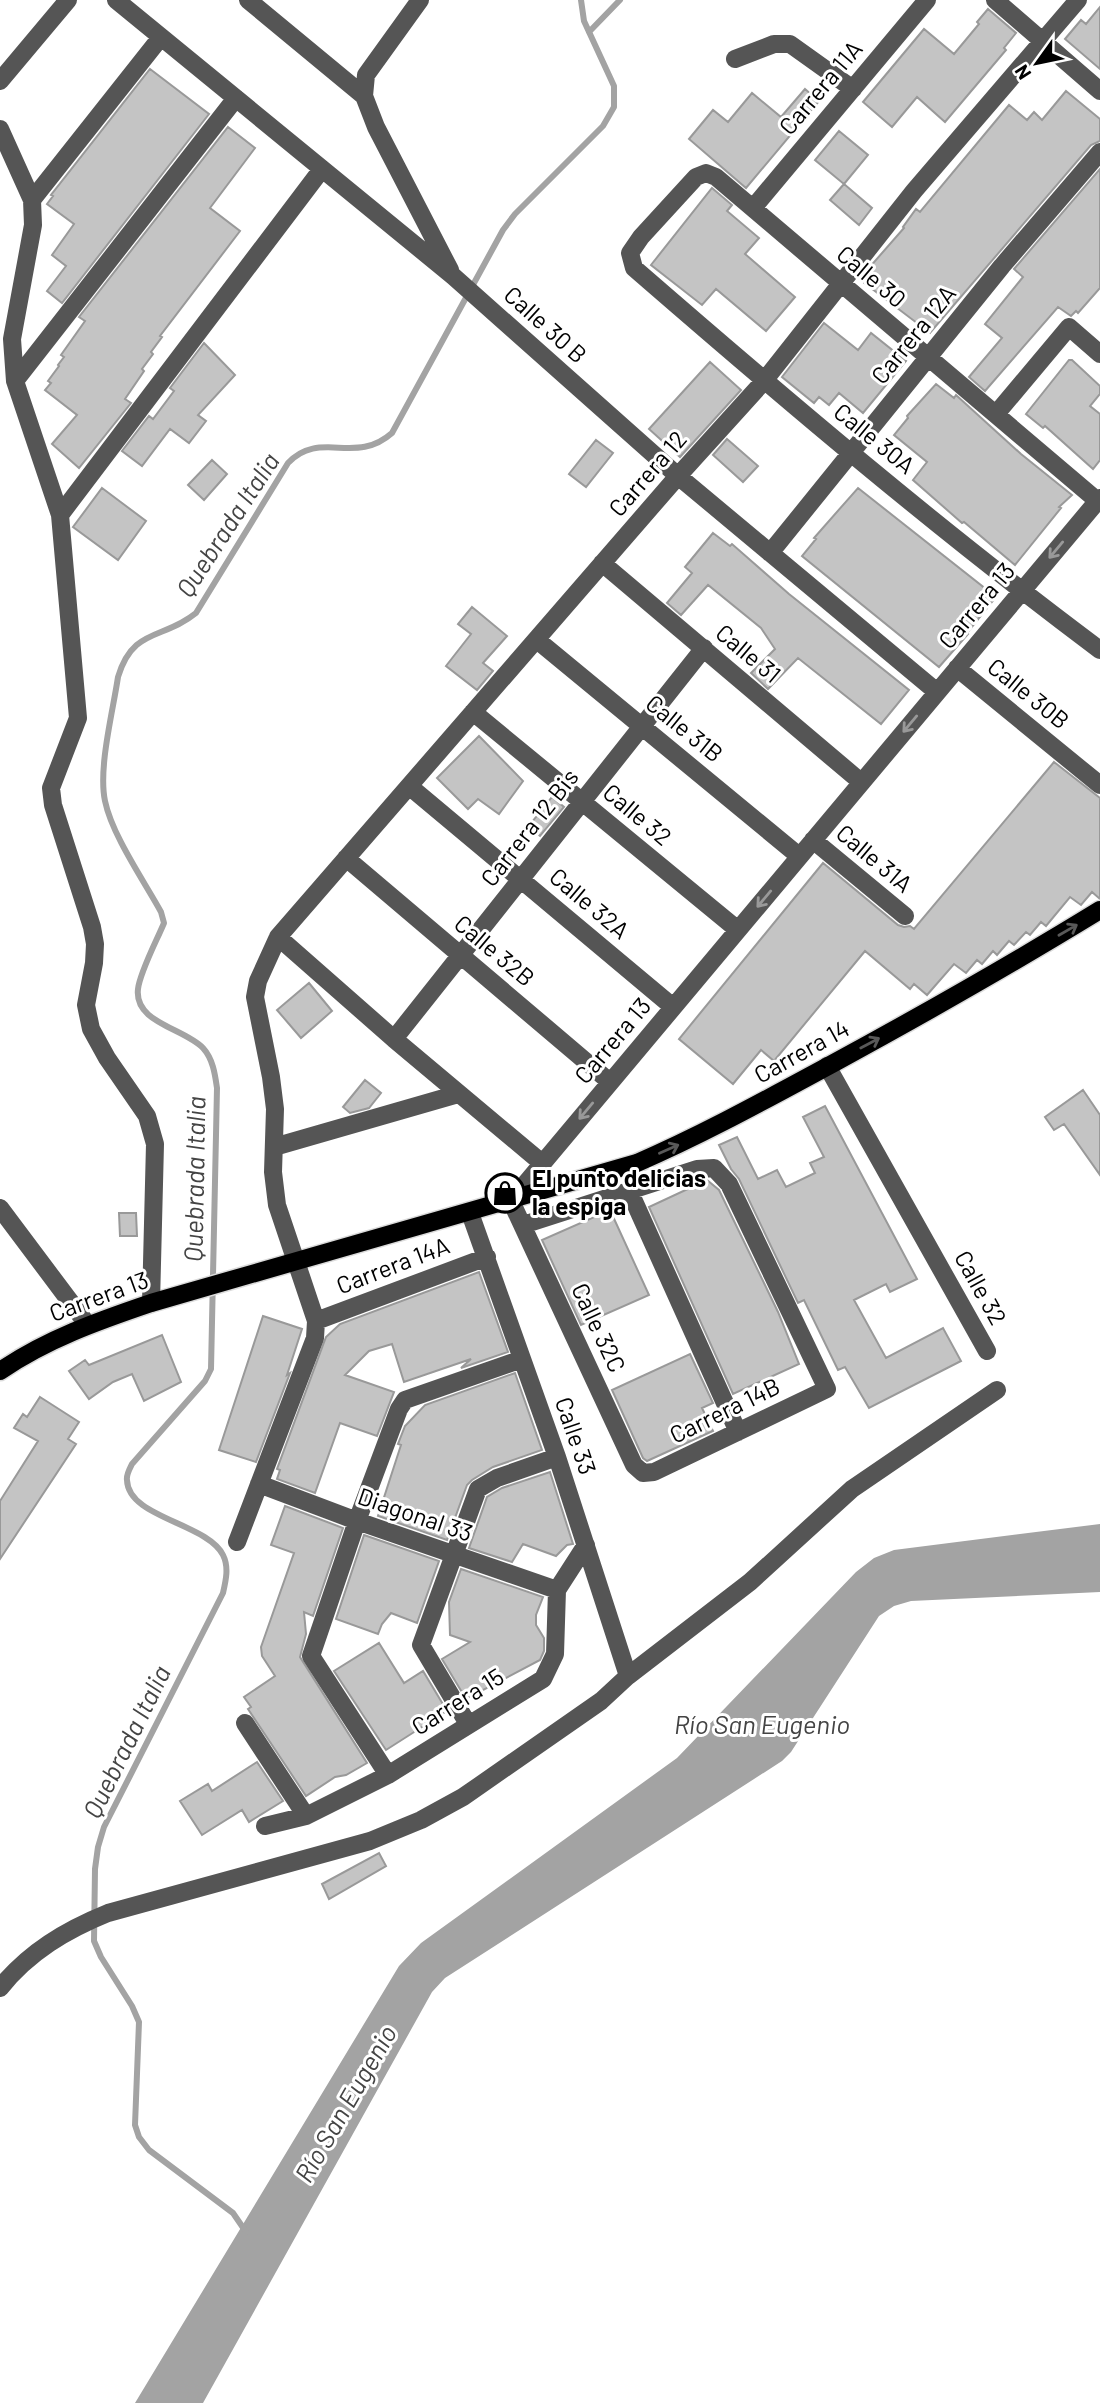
<svg xmlns="http://www.w3.org/2000/svg" width="1100" height="2403" font-family="Barlow,sans-serif">
  <rect width="100%" height="100%" fill="#fff"/>
  <path fill="#a3a3a3" d="M 1100,1524 L 1100,1592 L 911,1601 L 894,1606 L 879,1616 L 791,1752 L 782,1761 L 445,1978 L 432,1992 L 203,2403 L 135,2403 L 399,1966 L 421,1943 L 677,1758 L 856,1572 L 874,1558 L 894,1550 Z"/>
  <g fill="none" stroke-linecap="round" stroke-linejoin="round">
    <path stroke="#a3a3a3" stroke-width="6" d="M 589,32 L 620,0
      M 246,2232 L 233,2213 L 149,2150 L 139,2137 L 135,2125 L 139,2022 L 132,2006 L 101,1957 L 94,1941 L 95,1869 L 98,1847 L 104,1827 L 223,1593 C 226,1580 229,1567 223,1555 C 207,1523 128,1518 127,1480 C 126,1475 130,1468 132,1464 L 205,1381 L 211,1369 L 217,1088 C 215,1074 213,1059 203,1048 C 184,1028 134,1023 138,989 C 140,972 157,940 164,923 L 161,912 C 144,881 112,835 105,801 C 98,768 113,711 118,677 C 133,627 163,640 196,613 L 288,463 C 320,429 355,466 392,433 L 503,230 L 515,214 L 603,126 L 614,107 L 614,86 L 584,21 L 581,0"/>
  </g>
  <path fill="#c4c4c4" stroke="#999" stroke-width="2" d="M 1100,7 L 1100,69 L 1065,39 L 1081,20 L 1086,24 Z
    M 988,9 L 1016,33 L 1004,48 L 1006,50 L 945,122 L 917,97 L 892,127 L 863,102 L 924,29 L 954,54 L 979,24 L 977,22 Z
    M 150,69 L 209,114 L 62,303 L 47,291 L 66,266 L 52,255 L 74,224 L 47,204 L 53,196 L 51,195 Z
    M 805,89 L 819,101 L 746,188 L 689,139 L 713,110 L 728,122 L 752,93 L 781,117 Z
    M 1066,91 L 1100,119 L 1100,141 L 1091,145 L 930,333 L 863,282 L 864,280 L 861,277 L 904,228 L 903,227 L 916,209 L 920,212 L 1009,105 L 1027,120 L 1034,112 L 1042,120 Z
    M 228,127 L 255,148 L 210,208 L 240,231 L 160,336 L 162,337 L 151,352 L 153,354 L 142,369 L 144,371 L 125,399 L 131,403 L 79,468 L 52,444 L 77,415 L 45,390 L 51,383 L 48,381 L 59,366 L 58,365 L 64,357 L 61,355 L 85,321 L 79,317 Z
    M 839,131 L 868,155 L 844,184 L 872,208 L 859,225 L 830,200 L 844,184 L 815,160 Z
    M 1100,169 L 1100,288 L 1078,313 L 1076,311 L 1071,316 L 1058,307 L 985,391 L 969,377 L 1002,338 L 985,324 L 1023,277 L 1014,269 Z
    M 712,188 L 732,205 L 727,211 L 759,238 L 745,254 L 795,297 L 766,331 L 716,289 L 702,305 L 651,265 Z
    M 824,323 L 858,350 L 871,333 L 906,361 L 863,413 L 839,393 L 829,405 L 819,397 L 814,403 L 782,377 Z
    M 204,343 L 235,375 L 198,415 L 206,421 L 189,443 L 170,429 L 142,466 L 122,451 L 149,416 L 153,419 L 174,391 L 170,388 Z
    M 1069,360 L 1072,360 L 1100,386 L 1100,394 L 1090,406 L 1100,414 L 1100,460 L 1093,469 L 1045,426 L 1043,428 L 1026,414 Z
    M 710,362 L 741,390 L 680,457 L 649,429 Z
    M 936,384 L 954,398 L 956,395 L 1021,454 L 1072,495 L 1059,507 L 1061,508 L 1015,565 L 964,522 L 962,523 L 913,480 L 927,462 L 894,435 L 908,418 L 907,416 Z
    M 727,439 L 758,466 L 743,482 L 713,455 Z
    M 596,440 L 613,453 L 586,487 L 569,474 Z
    M 212,460 L 227,474 L 204,500 L 188,485 Z
    M 102,488 L 146,521 L 118,560 L 73,527 Z
    M 858,488 L 996,597 L 967,633 L 968,634 L 939,667 L 802,556 L 816,539 L 814,538 Z
    M 713,533 L 730,546 L 732,544 L 789,594 L 909,690 L 881,724 L 798,658 L 768,689 L 751,673 L 775,649 L 761,628 L 708,585 L 681,615 L 667,603 L 692,573 L 685,567 Z
    M 472,607 L 507,636 L 483,663 L 493,671 L 477,690 L 446,666 L 471,634 L 458,624 Z
    M 479,736 L 523,781 L 499,814 L 478,799 L 468,809 L 437,778 Z
    M 1054,762 L 1100,798 L 1100,899 L 1092,892 L 1081,905 L 1070,897 L 1046,926 L 1041,922 L 1030,935 L 1026,932 L 1014,945 L 1009,941 L 997,955 L 993,951 L 982,964 L 977,960 L 966,973 L 954,964 L 927,995 L 914,984 L 910,989 L 865,951 L 774,1061 L 761,1050 L 733,1084 L 679,1039 L 823,863 L 898,925 L 904,927 L 910,926 L 914,929 Z
    M 552,797 L 564,807 L 540,836 L 528,827 Z
    M 309,983 L 332,1011 L 301,1038 L 277,1010 Z
    M 365,1080 L 381,1093 L 369,1108 L 350,1113 L 343,1107 Z
    M 1083,1090 L 1100,1115 L 1100,1175 L 1064,1124 L 1054,1130 L 1045,1117 Z
    M 825,1106 L 917,1279 L 890,1292 L 886,1284 L 854,1300 L 886,1358 L 943,1328 L 961,1361 L 869,1408 L 845,1367 L 838,1370 L 804,1300 L 798,1303 L 739,1179 L 731,1169 L 719,1145 L 737,1137 L 758,1179 L 777,1170 L 786,1187 L 815,1173 L 810,1163 L 824,1157 L 803,1117 Z
    M 707,1180 L 719,1190 L 778,1312 L 799,1364 L 733,1394 L 649,1207 Z
    M 610,1210 L 649,1295 L 581,1325 L 542,1240 Z
    M 119,1213 L 136,1213 L 137,1236 L 120,1236 Z
    M 479,1272 L 508,1352 L 461,1368 L 471,1359 L 404,1382 L 392,1344 L 369,1351 L 345,1375 L 394,1392 L 377,1436 L 340,1423 L 315,1493 L 277,1479 L 280,1470 L 277,1469 L 326,1337 L 340,1324 Z
    M 263,1316 L 302,1329 L 287,1375 L 290,1373 L 256,1462 L 219,1450 Z
    M 162,1335 L 181,1382 L 144,1401 L 132,1374 L 113,1382 L 89,1399 L 69,1371 L 85,1360 L 89,1365 Z
    M 690,1354 L 713,1403 L 702,1408 L 713,1431 L 647,1461 L 643,1458 L 612,1390 Z
    M 515,1373 L 542,1450 L 493,1467 L 472,1480 L 467,1485 L 447,1540 L 378,1516 L 401,1445 L 398,1444 L 405,1426 L 425,1405 Z
    M 40,1397 L 79,1422 L 68,1439 L 76,1444 L 0,1559 L 0,1501 L 38,1441 L 14,1428 L 23,1414 L 27,1417 Z
    M 550,1472 L 573,1544 L 567,1545 L 556,1556 L 523,1544 L 512,1562 L 469,1548 L 487,1497 L 502,1488 Z
    M 285,1506 L 343,1528 L 313,1616 L 304,1612 L 306,1634 L 300,1657 L 367,1763 L 346,1775 L 335,1777 L 306,1796 L 248,1709 L 251,1707 L 244,1697 L 275,1676 L 262,1656 L 261,1647 L 294,1553 L 271,1545 Z
    M 364,1535 L 439,1561 L 417,1623 L 391,1613 L 382,1624 L 378,1634 L 336,1619 Z
    M 461,1569 L 543,1597 L 536,1615 L 536,1625 L 544,1638 L 544,1651 L 540,1660 L 466,1699 L 442,1659 L 470,1642 L 450,1635 L 449,1602 Z
    M 379,1643 L 404,1683 L 423,1671 L 447,1711 L 386,1750 L 334,1671 Z
    M 257,1762 L 283,1801 L 249,1822 L 242,1810 L 202,1835 L 180,1801 L 208,1784 L 212,1791 Z
    M 379,1853 L 386,1866 L 329,1899 L 322,1884 Z"/>
  <g fill="none" stroke-linecap="round" stroke-linejoin="round">
    <g stroke="#dbdbdb" stroke-width="21">
      <path id="major" d="M 0,1371 C 47,1339 98,1321 151,1303 L 637,1163 C 704,1134 767,1099 832,1064 C 922,1015 1012,964 1100,910"/>
    </g>
    <path stroke="#555" stroke-width="18" d="M 116,0 L 453,276 L 678,476 L 937,692
      M 248,0 L 364,96
      M 420,0 L 366,75 L 364,96 L 376,127 L 450,270
      M 995,0 L 1100,91
      M 735,59 L 774,44 L 790,44 L 853,89
      M 0,81 L 68,0
      M 0,129 L 32,200 L 33,225 L 12,339 L 15,381 L 60,515 L 78,718 L 51,788 L 53,805 L 92,927 L 95,944 L 94,963 L 86,1005 L 91,1029 L 107,1058 L 147,1116 L 155,1144 L 151,1303
      M 32,200 L 161,37
      M 753,208 L 927,0
      M 15,381 L 236,98
      M 996,414 L 1069,327 L 1100,354
      M 1100,503 L 716,177 L 706,173 L 696,177 L 641,237 L 630,253 L 634,268 C 786,400 939,530 1100,650
      M 60,515 L 322,169
      M 770,553 L 1002,266 L 1100,152
      M 602,563 L 861,782
      M 537,640 L 799,856
      M 957,668 L 1100,785
      M 473,712 L 738,930
      M 409,786 L 673,1007
      M 813,840 L 905,916
      M 346,858 L 610,1082
      M 278,937 L 394,1039 L 542,1163
      M 394,1039 L 704,648
      M 827,1066 L 987,1351
      M 274,1147 L 458,1094
      M 629,1190 L 738,1432
      M 0,1208 L 87,1324
      M 470,1213 L 557,1457 L 628,1676
      M 523,1225 L 697,1169 L 714,1168 L 729,1184 L 827,1389 L 654,1472 L 643,1473 L 634,1465 L 511,1201 L 1100,498
      M 316,1321 L 487,1257
      M 259,1484 L 357,1521 L 557,1590
      M 237,1542 L 315,1338 L 316,1321 L 277,1205 L 273,1172 L 275,1109 L 271,1077 L 255,997 L 258,981 L 278,937 L 678,476 L 764,381 L 914,191 L 1078,0
      M 245,1723 L 306,1816
      M 468,1724 L 421,1645 L 478,1489 L 497,1478 L 557,1457
      M 388,1775 L 311,1656 L 357,1521 L 399,1409 L 405,1400 L 522,1359
      M 265,1826 L 306,1816 L 388,1775 L 543,1679 L 555,1654 L 557,1590 L 586,1545
      M 0,1988 C 29,1952 66,1930 108,1913 L 370,1841 L 421,1820 L 463,1797 L 601,1701 L 628,1676 L 750,1582 L 852,1489 L 997,1390"/>
    <use href="#major" stroke="#000" stroke-width="18"/>
  </g>
  <defs><path id="oneway-shaft" d="M-6 0H5M1.5-3L5.5 0L1.5 3" fill="none" stroke-width="1.6" stroke-linecap="round" stroke-linejoin="round" transform="scale(1.75)"/></defs>
  <g stroke="#999">
    <use href="#oneway-shaft" transform="translate(1056 550) rotate(130)"/>
    <use href="#oneway-shaft" transform="translate(910 724) rotate(130)"/>
    <use href="#oneway-shaft" transform="translate(764 899) rotate(130)"/>
    <use href="#oneway-shaft" transform="translate(586 1111) rotate(130)"/>
  </g>
  <g stroke="#595959">
    <use href="#oneway-shaft" transform="translate(1068 930) rotate(-30)"/>
    <use href="#oneway-shaft" transform="translate(870 1043) rotate(-28)"/>
    <use href="#oneway-shaft" transform="translate(669 1149) rotate(-24)"/>
  </g>
  <defs>
    <g id="shop-ring" transform="scale(2.0125)"><circle r="9.5" fill="#fff" stroke="#000" stroke-width="1.5"/><path d="M-5-2.5h2.3a2.7 3.5 0 0 1 5.4 0H5L5.5 6h-11ZM-1.5-2.5h3a1.5 2.3 0 0 0-3 0Z" fill="#000"/></g>
  </defs>
  <g fill-rule="evenodd">
    <use href="#shop-ring" x="505" y="1193"/>
  </g>
  <g text-anchor="middle" stroke-width="6" stroke-linejoin="round" paint-order="stroke">
    <g font-size="24" fill="#000" stroke="#fff">
      <text transform="translate(821 88) rotate(-50)" y="8">Carrera 11A</text>
      <text transform="translate(871 277) rotate(40)" y="8">Calle 30</text>
      <text transform="translate(545 325) rotate(42)" y="8">Calle 30 B</text>
      <text transform="translate(914 335) rotate(-51)" y="8">Carrera 12A</text>
      <text transform="translate(874 439) rotate(39)" y="8">Calle 30A</text>
      <text transform="translate(648 474) rotate(-49)" y="8">Carrera 12</text>
      <text transform="translate(977 606) rotate(-50)" y="8">Carrera 13</text>
      <text transform="translate(748 654) rotate(40)" y="8">Calle 31</text>
      <text transform="translate(1028 694) rotate(39)" y="8">Calle 30B</text>
      <text transform="translate(684 729) rotate(39)" y="8">Calle 31B</text>
      <text transform="translate(637 815) rotate(40)" y="8">Calle 32</text>
      <text transform="translate(530 828) rotate(-52)" y="8">Carrera 12 Bis</text>
      <text transform="translate(874 859) rotate(40)" y="8">Calle 31A</text>
      <text transform="translate(589 904) rotate(40)" y="8">Calle 32A</text>
      <text transform="translate(494 951) rotate(40)" y="8">Calle 32B</text>
      <text transform="translate(613 1041) rotate(-50)" y="8">Carrera 13</text>
      <text transform="translate(802 1052) rotate(-29)" y="8">Carrera 14</text>
      <text transform="translate(393 1266) rotate(-21)" y="8">Carrera 14A</text>
      <text transform="translate(980 1288) rotate(61)" y="8">Calle 32</text>
      <text transform="translate(99 1297) rotate(-20)" y="8">Carrera 13</text>
      <text transform="translate(598 1328) rotate(65)" y="8">Calle 32C</text>
      <text transform="translate(725 1411) rotate(-26)" y="8">Carrera 14B</text>
      <text transform="translate(575 1436) rotate(71)" y="8">Calle 33</text>
      <text transform="translate(415 1515) rotate(19)" y="8">Diagonal 33</text>
      <text transform="translate(458 1702) rotate(-32)" y="8">Carrera 15</text>
    </g>
    <g font-size="24" font-weight="bold" fill="#000" stroke="#fff" text-anchor="start">
      <text x="532" y="1187">El punto delicias<tspan x="532" dy="28">la espiga</tspan></text>
    </g>
    <g font-size="26" font-style="italic" fill="#444" stroke="#fff">
      <text transform="translate(228 525) rotate(-57)" y="9">Quebrada Italia</text>
      <text transform="translate(195 1179) rotate(-89)" y="9">Quebrada Italia</text>
      <text x="762" y="1734">Río San Eugenio</text>
      <text transform="translate(127 1742) rotate(-64)" y="9">Quebrada Italia</text>
      <text transform="translate(346 2104) rotate(-60)" y="9">Río San Eugenio</text>
    </g>
  </g>
  <g transform="translate(1037 63) rotate(237)" stroke="#ffffff" stroke-width="5" paint-order="stroke">
  <path d="M0-5L12 26L0 18L-12 26Z" fill="#000000"/>
  <text y="-10" font-size="19" font-weight="bold" text-anchor="middle" fill="#000000">N</text>
  </g>
</svg>
